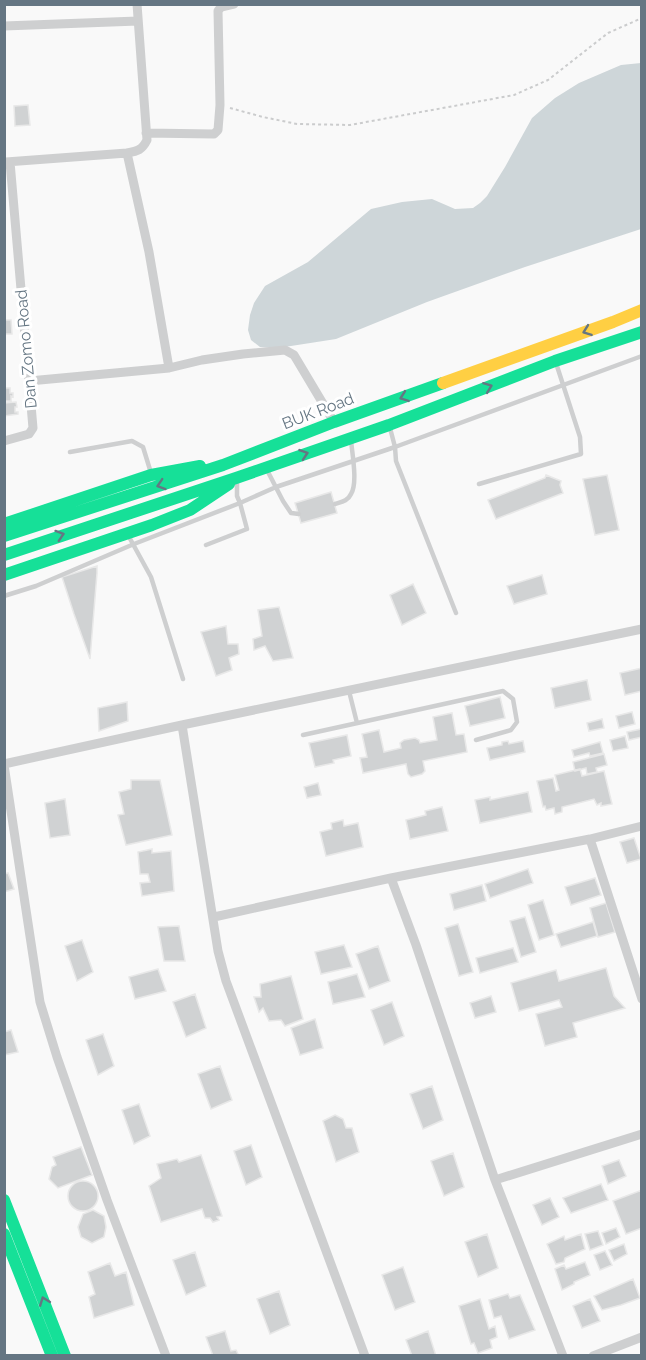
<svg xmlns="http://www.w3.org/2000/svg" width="646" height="1360" viewBox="0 0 646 1360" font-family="Raleway,sans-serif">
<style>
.water{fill:#ced6d9}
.building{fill:#d0d2d3;stroke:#e8e8e8;stroke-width:1.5}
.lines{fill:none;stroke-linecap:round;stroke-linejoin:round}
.path{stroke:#cbcccd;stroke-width:2;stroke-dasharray:3 3;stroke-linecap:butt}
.lane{stroke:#cecfd0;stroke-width:4.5}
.street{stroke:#cecfd0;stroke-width:9}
.fast{stroke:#16e098;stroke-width:12}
.slow{stroke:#ffcf43;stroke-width:12}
.oneway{stroke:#657683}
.labels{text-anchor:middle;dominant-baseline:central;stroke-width:6;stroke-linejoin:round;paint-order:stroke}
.street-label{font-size:16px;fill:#657683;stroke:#fff}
</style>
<rect width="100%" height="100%" fill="#f9f9f9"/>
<path class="water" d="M641,63V229L525,267L427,302L336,339L291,346L276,348L260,347L251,340L248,330L250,315L254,303L265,286L308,262L371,209L402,202L432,199L455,209L473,208L480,203L487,196L505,167L532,118L555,98L579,83L621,65Z"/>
<path class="building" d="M28,105L30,125L15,126L14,106Z
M4,320H11L12,334H4Z
M4,388H10V393H13V397L11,396V401H4Z
M16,402L17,407H15V412H18V414L4,416V403Z
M546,475L561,481L560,485L563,493L496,519L488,500L545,478Z
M607,475L619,530L595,535L583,479Z
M331,492L337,513L301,523L295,503Z
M97,566V573L90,659L74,614L62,577Z
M542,575L547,594L514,604L507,586Z
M413,584L426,613L402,625L390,595Z
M279,607L293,658L273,661L265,646L254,650L253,639L262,636L258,610Z
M226,626L228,644H238L239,654L229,658L232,670L216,676L201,632Z
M642,668V691L625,695L620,673Z
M587,680L591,700L555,708L551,688Z
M500,697L505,718L470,726L465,706Z
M127,702L128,721L99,731L98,708Z
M632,712L635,724L619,728L616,716Z
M452,713L456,735L464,734L467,752L423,761L425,771L422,774L411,777L408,774L406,764L363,773L360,758L367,757L362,734L379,730L384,752L401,748L400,743L404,740L415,738L419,740L420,743L437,740L433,717Z
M602,719L604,728L589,731L587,723Z
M641,729L642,737L629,740L627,732Z
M347,735L351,756L333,760L334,763L315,767L309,743Z
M625,736L628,748L613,751L610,740Z
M508,741L509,744L523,741L525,752L490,760L487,748L502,745V742Z
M600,742L603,753L590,756L589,753L574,757L572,750Z
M604,754L607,765L596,768L597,772L587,774L586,768L575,771L573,762Z
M580,769L582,776L604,771L612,804L601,806V803L597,805L594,799L562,807V812L555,814L554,808L546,810L545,806L543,807L537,781L553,778L556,791L559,790L555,775Z
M131,780H160L172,835L126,845L118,815L124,814L119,792L131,789Z
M318,783L321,795L307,798L304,787Z
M528,792L532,812L480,823L475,800L490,797V800Z
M65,799L70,835L50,838L45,803Z
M442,807L448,831L410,839L406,820L426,815L425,811Z
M343,820L344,826L358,823L363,847L326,856L320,832L332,829L331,823Z
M634,838L641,859L627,863L620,842Z
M152,849V853L171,851L174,891L142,896L140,883L150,882L148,874H140L138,852Z
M528,869L533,883L490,898L485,884Z
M8,873L14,889L4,892V874Z
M595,878L601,895L571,905L565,887Z
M482,885L486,901L454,910L450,894Z
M543,900L554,935L539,940L528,905Z
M606,903L615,932L598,937L590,908Z
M525,917L536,952L521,957L510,921Z
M593,922L597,936L561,947L556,934Z
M458,924L473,972L459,976L445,928Z
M179,926L185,961H164L158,927Z
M82,940L93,972L77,981L65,946Z
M344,945L352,967L321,974L315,952Z
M378,946L390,981L369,989L356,954Z
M513,948L518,962L480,973L476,958Z
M606,968L614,996L625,1008L573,1023L577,1037L545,1046L536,1014L562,1007L559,1000L519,1011L511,983L556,970L559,981Z
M158,969L166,991L135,999L129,977Z
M357,974L365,997L333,1004L328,982Z
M291,976L303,1019L285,1026L281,1020L269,1021L263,1008L259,1012L254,997H261L260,984Z
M195,994L206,1028L186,1037L173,1002Z
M491,996L496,1012L475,1018L470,1003Z
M392,1002L404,1036L384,1045L371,1010Z
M315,1019L323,1048L300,1055L291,1028Z
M11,1030L18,1052L4,1055V1032Z
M103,1034L114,1066L98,1075L86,1040Z
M220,1066L232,1100L211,1109L198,1074Z
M432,1086L443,1120L423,1129L410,1094Z
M139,1104L150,1136L134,1144L122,1110Z
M335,1115L343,1119L346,1128H352L359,1152L336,1162L323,1121Z
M251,1145L262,1177L246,1185L234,1151Z
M81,1147L92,1175L58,1188L49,1179L52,1167L56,1165L53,1157Z
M453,1153L464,1187L444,1196L431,1161Z
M201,1155L222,1216L217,1217L219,1220L213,1222L210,1218H205L202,1209L161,1222L149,1186L161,1178L157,1164L177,1159L179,1162Z
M619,1160L626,1176L608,1184L602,1166Z
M68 1196a15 15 0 1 1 30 0a15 15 0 1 1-30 0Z
M601,1184L608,1200L571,1213L563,1198Z
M642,1190V1228L626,1234L613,1201Z
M550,1198L559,1217L542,1225L533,1205Z
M93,1210L104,1216L106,1227L104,1237L92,1243L81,1237L78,1227L83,1214Z
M616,1228L620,1237L606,1244L602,1233Z
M598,1231L603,1245L590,1250L585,1234Z
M487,1234L498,1268L478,1277L465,1242Z
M581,1234L585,1249L565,1258L564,1262L556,1264L547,1244L564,1236L565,1240Z
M624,1244L627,1254L614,1261L609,1250Z
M605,1251L612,1265L600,1270L594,1255Z
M195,1252L206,1286L186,1295L173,1260Z
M585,1262L590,1275L574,1282V1284L562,1290L555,1269L564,1265L566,1269Z
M110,1263L115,1276L126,1272L134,1305L94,1318L89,1297L95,1294L88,1272Z
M403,1267L415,1302L395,1310L382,1275Z
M633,1279L640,1298L621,1305L602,1310L594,1296Z
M279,1291L290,1325L270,1334L257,1299Z
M508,1294L510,1298L520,1295L535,1330L509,1339L501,1316L494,1318L489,1300Z
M480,1299L489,1329L495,1326L497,1337L490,1340L492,1348L478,1353L474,1343L471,1344L459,1306Z
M590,1299L600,1321L582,1328L573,1306Z
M225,1331L231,1351L236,1350L239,1356H213L206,1337Z
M428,1331L436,1356H412L406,1340Z"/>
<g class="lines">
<path class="path" d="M230,108L263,117L297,124L350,125L514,95L548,80L608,33L642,18"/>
<path class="lane" d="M390,428L395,447L396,461L456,613
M70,452L132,441L143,447L151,473
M267,470L283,501L291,513L299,514
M479,484L581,454L580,437L556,363
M335,504C341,502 348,501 351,494C358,483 352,453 351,440
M128,535L151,577L183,679
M206,545L247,529L240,503L276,487L395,447L642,356
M4,596L36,586L134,544L240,503L237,496V480
M349,691L357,723
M303,735L503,691L513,699L517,722L511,730L476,740"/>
<path class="street" d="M4,26L138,21
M146,133L214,134L218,130L220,105L218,11L221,7L234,4
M127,153L149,252L169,368
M6,162L127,153C138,151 142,150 147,140L137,4
M29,381L169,368L202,360L243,354L285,350L294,355L334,422
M4,441L29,434L33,428L10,162
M182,725L218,951L226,981L365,1356
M4,764L182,725L642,629
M4,765L40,1002L57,1057L107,1200L166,1356
M590,839L642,999
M391,878L416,945L495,1180L563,1356
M214,917L391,878L590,839L642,826
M495,1180L642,1134
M593,1356L642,1337"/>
<path class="fast" d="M4,524L151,475L200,466
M4,536L223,465L334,422L443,383
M4,555L236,478L389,425L555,361L642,332
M4,575L152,525L190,510L229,484
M4,1200L65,1356
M4,1234L52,1356"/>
<path class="slow" d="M443,383L613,322L642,310"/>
</g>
<defs><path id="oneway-chevron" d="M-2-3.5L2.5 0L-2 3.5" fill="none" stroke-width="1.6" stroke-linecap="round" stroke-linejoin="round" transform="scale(1.5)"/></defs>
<g class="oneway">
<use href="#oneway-chevron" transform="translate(587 331) rotate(160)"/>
<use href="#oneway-chevron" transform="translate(488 387) rotate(-21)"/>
<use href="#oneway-chevron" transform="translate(404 397) rotate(160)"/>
<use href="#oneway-chevron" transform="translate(304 454) rotate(-19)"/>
<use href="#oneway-chevron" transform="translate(161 485) rotate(162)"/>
<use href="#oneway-chevron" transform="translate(60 535) rotate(-18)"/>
<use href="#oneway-chevron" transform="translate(44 1301) rotate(-111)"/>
</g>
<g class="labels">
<g class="street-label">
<text transform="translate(26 349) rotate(-95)">Dan Zomo Road</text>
<text transform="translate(318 411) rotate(-21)">BUK Road</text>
</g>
</g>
<rect width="646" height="1360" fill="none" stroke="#657683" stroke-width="12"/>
</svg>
